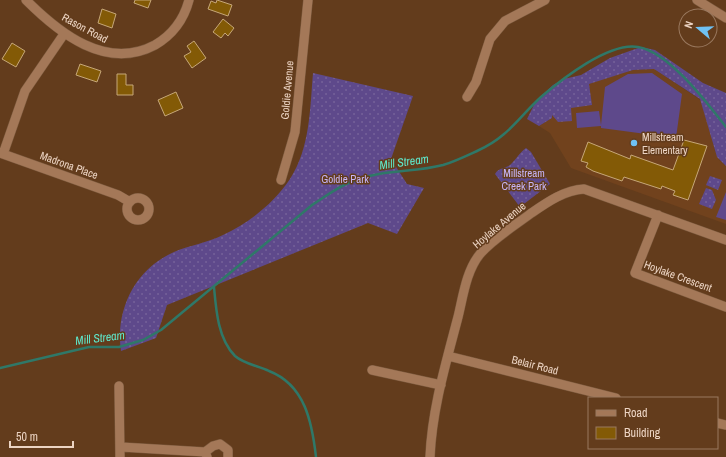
<svg xmlns="http://www.w3.org/2000/svg" width="726" height="457" viewBox="0 0 726 457" font-family="'Archivo Narrow',sans-serif">
<style>
.built{fill:#71421d}
.grass{fill:url(#grass-dots)}
.pitch{fill:#5e498b}
.lines{fill:none;stroke-linecap:round;stroke-linejoin:round}
.stream{stroke:#2f7868;stroke-width:2.5}
.building{fill:#835a06;stroke:#c6a778}
.minor-casing{stroke:#7c5a3e;stroke-width:10}
.minor{stroke:#a47858;stroke-width:9}
.poi-dot{fill:#6fc2f4;stroke:#633c1c;stroke-width:1.5}
.labels{text-anchor:middle;dominant-baseline:central;stroke-width:3;stroke-linejoin:round;paint-order:stroke}
.street-label{font-size:11px;fill:#ecd4c3;stroke:#633c1c}
.poi-label{font-size:11px;fill:#ecd4c3;stroke:#633c1c;text-anchor:start}
.park-label{font-size:11px;fill:#c6b4f6;stroke:#633c1c}
.water-label{font-size:12px;font-style:italic;fill:#5fe8cb;stroke:#633c1c}
</style>
<defs>
<pattern id="grass-dots" width="8" height="8" patternUnits="userSpaceOnUse"><rect width="8" height="8" fill="#5e498b"/><path d="M2 2h.1M6 6h.1" fill="none" stroke="#75629a" stroke-width="1.8" stroke-linecap="round"/></pattern>
</defs>
<rect width="100%" height="100%" fill="#633c1c"/>
<path class="built" d="M654,69L702,101L715,151L719,160L726,166V224L571,168L550,133L539,126L552,118L551,107L593,82L633,70Z"/>
<path class="grass" d="M641,47L655,50L703,83L726,93V166L717,157L700,99L654,69L633,70L589,84L592,105L571,108L572,121L558,122L552,115V118L539,126L527,119L536,101L553,85L564,79L581,75L610,58Z
M313,73L413,96L391,159L407,184L424,188L397,234L368,223L167,305L156,338L121,351C115,310 135,269 174,252C190,245 207,243 223,235C249,223 274,203 290,179C310,148 310,109 313,73Z
M526,148L531,152L550,184L520,207L495,174C499,167 505,169 510,165C515,161 519,153 526,148Z
M710,176L722,180L718,190L706,185Z
M706,188L712,190L716,200L712,209L699,204Z"/>
<path class="pitch" d="M652,73L682,94L676,138L601,128V126L577,128L576,113L599,111L601,125L605,87L628,74Z
M726,192V220L716,217Z"/>
<g class="lines">
<path class="stream" d="M214,287C216,310 218,339 235,356C244,364 259,366 269,371C305,385 312,422 316,457
M0,368L89,347H119L143,340L161,330L312,205C325,197 337,187 351,182C381,169 413,173 443,165C456,161 468,155 479,150C508,137 519,117 541,97C562,79 609,42 638,47C669,52 707,103 726,127"/>
</g>
<path class="building" d="M135,0H151L148,8L134,3Z
M217,0L232,5L228,16L208,9L211,1L216,3Z
M102,9L116,14L112,28L98,23Z
M223,19L234,28L228,36L225,33L221,38L213,32Z
M194,41L206,58L192,68L184,56L191,52L187,46Z
M12,43L25,51L16,67L2,59Z
M80,64L101,71L97,82L76,75Z
M117,74H126V85H133V95H117Z
M176,92L183,108L165,116L158,100Z
M684,140L707,146L688,200L673,195L675,191L662,186L661,189L624,177L622,181L593,171L586,167L588,163L581,161L588,142L630,159L631,155L673,170Z"/>
<g class="lines">
<defs>
<path id="minor" d="M26,0C59,33 106,71 155,45C172,35 184,19 189,0
M697,0L726,18
M467,97L476,82L490,39L505,21L545,0
M0,153L118,195L130,202
M3,154L25,91L64,34
M281,180L295,132L308,0
M127 209a11 11 0 1 1 22 0a11 11 0 1 1-22 0Z
M658,215L635,273L726,307
M448,356L616,398
M372,370L441,385
M119,386L120,457
M717,423L726,425
M121,447L205,452
M207,457L205,452L213,446L220,444L228,450V457
M430,457C432,409 446,363 458,317C463,297 466,271 480,254C493,239 514,226 530,214C546,203 564,190 584,189L726,240"/>
</defs>
<use href="#minor" class="minor-casing"/>
<use href="#minor" class="minor"/>
</g>
<circle class="poi-dot" cx="634" cy="143" r="4"/>
<g class="labels">
<g class="street-label">
<text transform="translate(85 28) rotate(28)">Rason Road</text>
<text transform="translate(287 90) rotate(-85)">Goldie Avenue</text>
<text transform="translate(69 165) rotate(20)">Madrona Place</text>
<text transform="translate(499 225) rotate(-40)">Hoylake Avenue</text>
<text transform="translate(678 276) rotate(20)">Hoylake Crescent</text>
<text transform="translate(535 365) rotate(14)">Belair Road</text>
</g>
<g class="poi-label">
<text x="642" y="137">Millstream<tspan x="642" dy="13">Elementary</tspan></text>
</g>
<g class="park-label">
<text x="524" y="173">Millstream<tspan x="524" dy="13">Creek Park</tspan></text>
<text x="345" y="179">Goldie Park</text>
</g>
<g class="water-label">
<text transform="translate(404 162) rotate(-8)">Mill Stream</text>
<text transform="translate(100 338) rotate(-7)">Mill Stream</text>
</g>
</g>
<rect x="588" y="397" width="130" height="52" fill="#633c1c" stroke="#9a795f"/>
<rect x="596" y="410" width="20" height="6" fill="#a47858" stroke="#9a795f"/>
<text x="624" y="417" font-size="12" fill="#ecd4c3">Road</text>
<rect x="596" y="427" width="20" height="12" fill="#835a06" stroke="#9a795f"/>
<text x="624" y="437" font-size="12" fill="#ecd4c3">Building</text>
<g transform="translate(698 28) rotate(289)"><circle r="19" fill="#633c1c" stroke="#9a795f"/>
<path d="M0-3L7 15L0 10L-7 15Z" fill="#6fc2f4"/>
<text y="-6" font-size="11" font-weight="bold" text-anchor="middle" fill="#ecd4c3">N</text>
</g>
<path d="M10 441v6h63v-6" fill="none" stroke="#ecd4c3" stroke-width="2"/>
<text x="16" y="441" font-size="12" fill="#ecd4c3" stroke="#633c1c" stroke-width="3" paint-order="stroke">50 m</text>
</svg>
